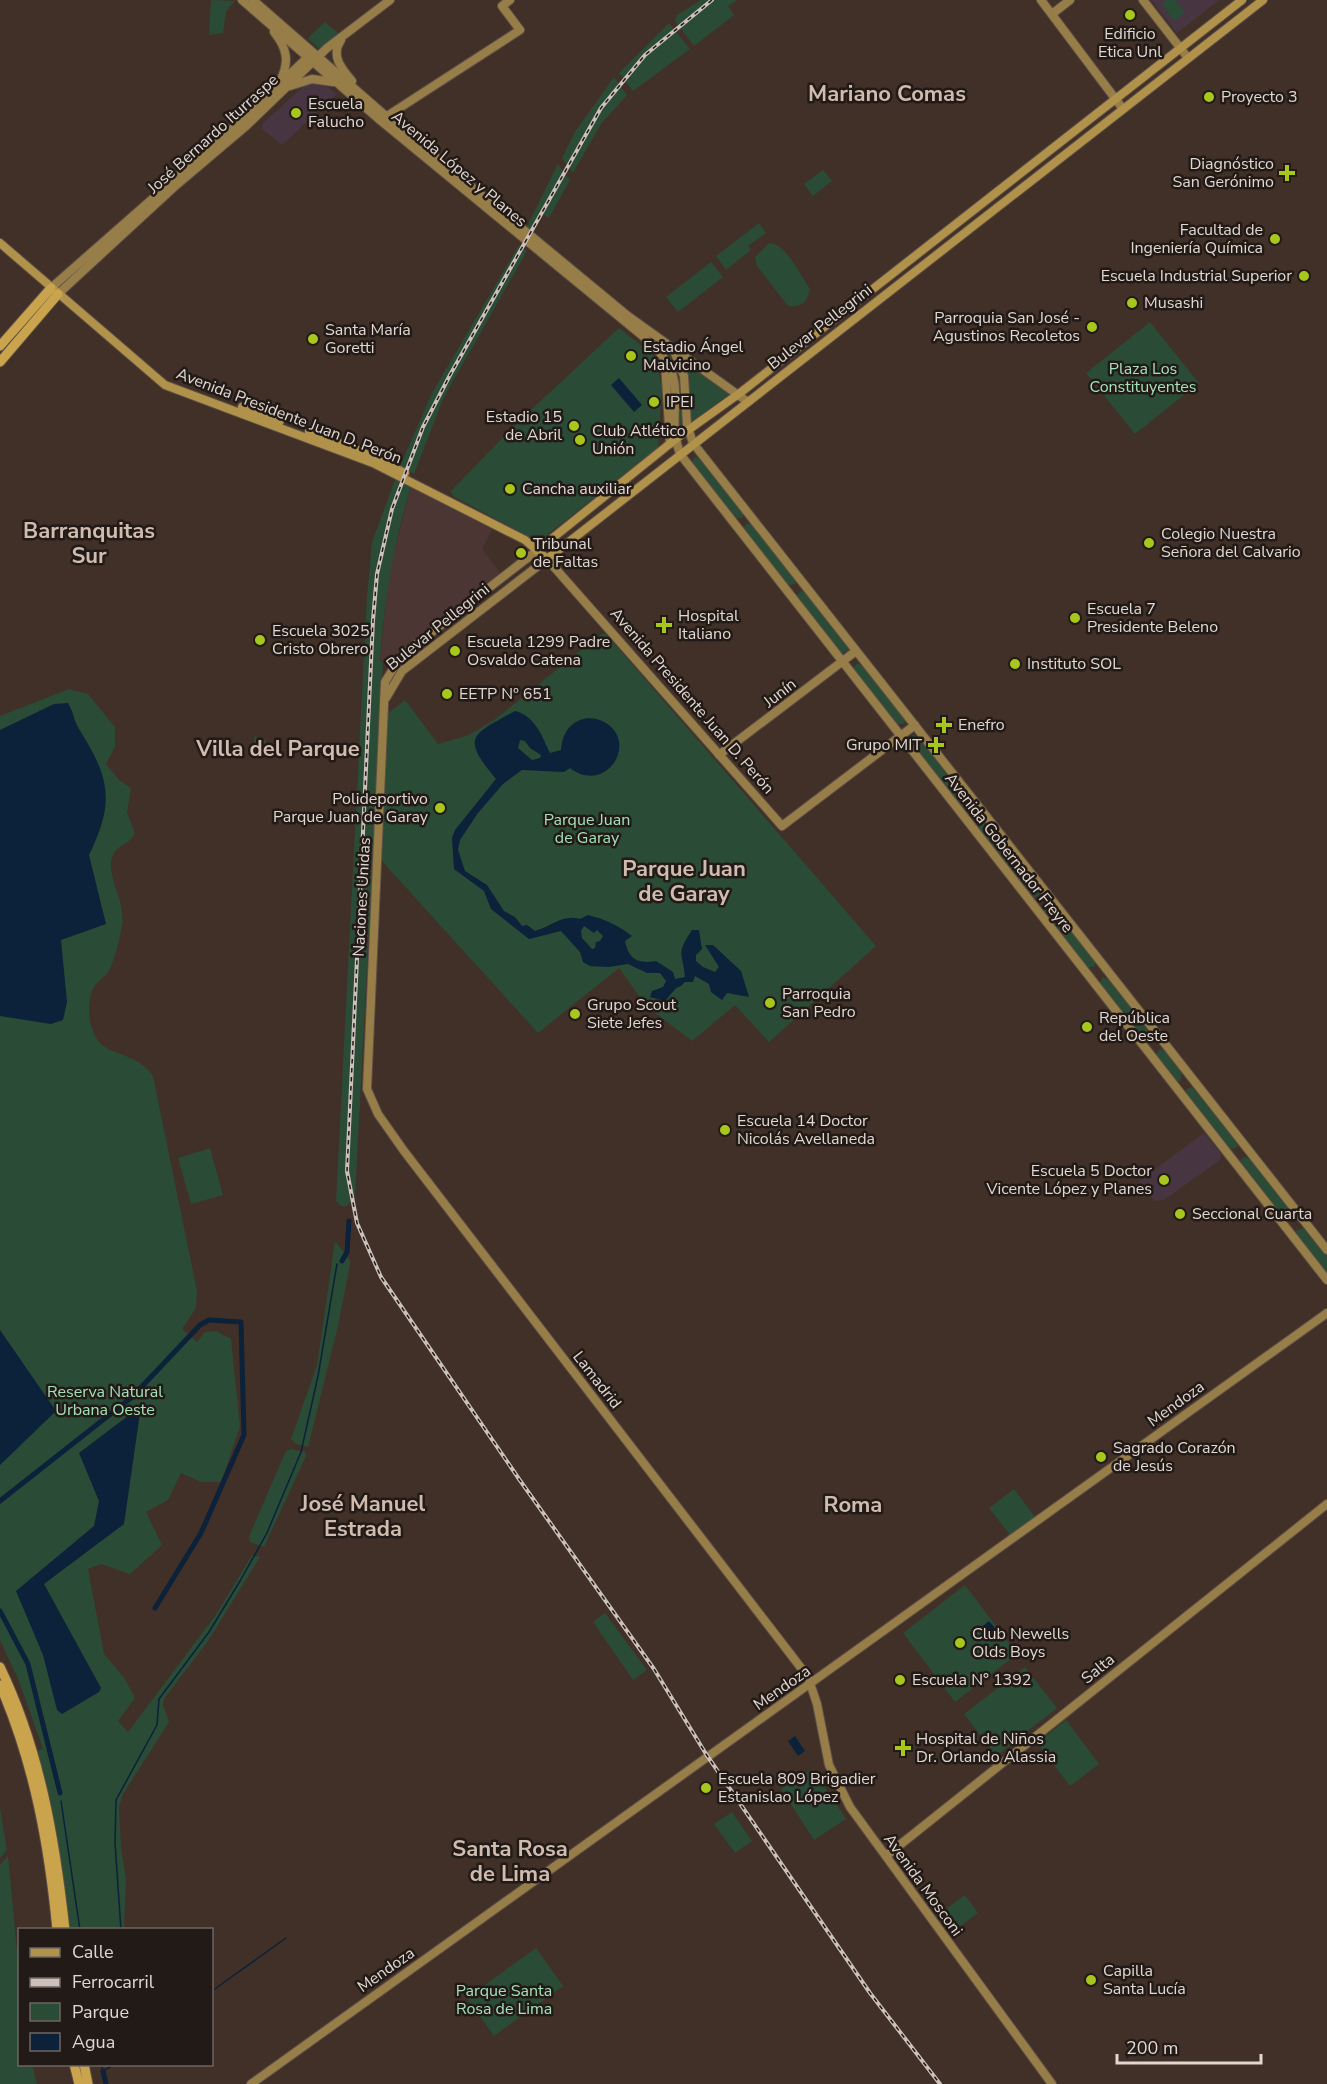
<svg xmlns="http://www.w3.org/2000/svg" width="1327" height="2084" viewBox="0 0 1327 2084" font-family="'Nunito Sans',sans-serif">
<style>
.industrial{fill:#4b3634}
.education{fill:#473641}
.green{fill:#2a4b36}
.water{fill:#0c213a;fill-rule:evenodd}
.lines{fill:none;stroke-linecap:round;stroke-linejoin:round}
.stream{stroke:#0c213a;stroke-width:1.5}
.canal{stroke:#0c213a;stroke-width:5}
.secondary-casing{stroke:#5e4e45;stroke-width:10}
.primary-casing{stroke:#5e4e45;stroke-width:10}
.highway-casing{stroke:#5e4e45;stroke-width:11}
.secondary{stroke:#977e49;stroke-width:8}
.primary{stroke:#b1924b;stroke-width:8}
.highway{stroke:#caa44c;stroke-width:9}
.rail-casing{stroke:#ccc0ba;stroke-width:4}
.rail{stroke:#221a16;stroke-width:1.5;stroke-dasharray:4.5;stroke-linecap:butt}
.poi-dot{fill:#a8c71d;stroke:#221a16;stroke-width:2}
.labels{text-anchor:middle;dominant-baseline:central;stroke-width:5;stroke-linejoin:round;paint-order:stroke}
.poi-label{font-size:16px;fill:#e1d6d0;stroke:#221a16;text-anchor:start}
.street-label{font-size:16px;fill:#e1d6d0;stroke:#221a16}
.park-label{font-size:16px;fill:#a3e2b9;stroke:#221a16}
.district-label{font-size:22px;font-weight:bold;fill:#d0bbaf;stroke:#221a16}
</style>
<rect width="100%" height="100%" fill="#413027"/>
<path class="industrial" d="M411,487L492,529L482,549L500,573L383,663L380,661L389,570Z"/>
<path class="education" d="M1151,0H1219L1177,33Z
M315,82H321L337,94L282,145L262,129V124L306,84Z
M1204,1133L1221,1154L1220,1160L1164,1200L1154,1201L1139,1181Z"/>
<path class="green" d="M211,0L235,1L226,11L223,33L209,35Z
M701,0H737L728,6L734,15L694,46L675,21L677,15Z
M1167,0H1175L1185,12L1174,21L1162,4Z
M325,22L339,34L321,51L308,38Z
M669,23L690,49L633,91L619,73Z
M614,77L627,95L601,124L573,173L562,158L575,132Z
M558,164L570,180L549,218L543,214L533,233L526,228Z
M823,170L832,181L813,196L804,184Z
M759,223L766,233L748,246L751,250L726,270L716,256Z
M769,243C786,243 801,276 810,289C807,302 802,308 788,306L757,266L755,257Z
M519,245L527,251L443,399L414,474L400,466L432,393Z
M711,262L723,277L678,312L666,297Z
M628,320C684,363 682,361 683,431L679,433C679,364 682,365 628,320Z
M1150,322L1199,383L1135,434L1086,373Z
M619,328L656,357L662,388L658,448L543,538L535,540L453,496L451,491L517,423Z
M686,361L696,367L694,369L731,393L690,423Z
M695,457L702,459L745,513L742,518H735L691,463Z
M395,480L411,487C392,549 385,597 380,661L383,663L355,1196L347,1206H341L336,1201L367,596L372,542Z
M748,523L754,526L797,579L795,584L788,585L745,533L744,527Z
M801,591L808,594L851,648L848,652L841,653L798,601L797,595Z
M601,634H606L876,946L769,1042L735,1005L692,1041L646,1006L619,968L538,1033L381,860L387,714L405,700L438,744L469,735L494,720Z
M857,663L863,666L906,719L904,724H896L852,670Z
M69,689L88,694L115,727V747L106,764L119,780L131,788L127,813L135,833C131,844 118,844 113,855C104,874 127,903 122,926C119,940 116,957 109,970C106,977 98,980 94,987C86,1001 88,1025 97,1039C110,1058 136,1051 153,1076L197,1291L196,1308L182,1329L197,1342L205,1332L216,1331L231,1339L240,1427L221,1482H201L181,1473L168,1500L146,1512L162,1545L130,1574L101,1564L88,1569L104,1654L125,1679L135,1698L118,1721L128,1732L217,1613L252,1555L260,1557L208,1641L164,1699L163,1705L169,1722L123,1794L119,1807L121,1848L126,1879L124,1929H68L52,1813L36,1751L43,1749L19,1681L0,1640V716Z
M913,735L920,737L971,809L966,811L961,809L909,741Z
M255,736L266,740L262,757L251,755Z
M981,821L988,823L1039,889V895L1034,898L1029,895L977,828Z
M1046,906L1053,908L1096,962L1094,967H1086L1042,912Z
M1103,977L1109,980L1152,1033L1150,1038H1143L1099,984Z
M1160,1049L1166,1051L1182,1073L1180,1081H1175L1157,1059L1155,1055Z
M1192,1087L1239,1144L1236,1148L1229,1149L1185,1094L1187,1089Z
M210,1148L223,1195L191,1204L178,1158Z
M1244,1157L1251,1159L1294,1213L1292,1218H1284L1242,1166L1240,1160Z
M1303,1228L1327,1256V1274L1297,1238L1296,1231Z
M335,1241L350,1260V1264L338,1326L308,1447L296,1444L291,1439L317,1365Z
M291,1449L305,1452L306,1456L264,1547L250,1542L249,1536L286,1451Z
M1014,1489L1036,1518L1011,1536L989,1508Z
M965,1585L1017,1654L955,1702L903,1633Z
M605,1613L647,1670L633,1680L593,1622Z
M1025,1667L1057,1708L996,1756L964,1714Z
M1066,1720L1099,1764L1070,1786L1037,1743Z
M813,1769L846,1819L814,1840L781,1789Z
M0,1808L7,1850L0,1858Z
M732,1812L752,1841L735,1853L714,1824Z
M8,1856L19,1972L20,2064L32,2065L37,2084H0V1865Z
M965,1895L978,1913L952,1932L939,1914Z
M536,1948L563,1986L494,2036L467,1998Z"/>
<path class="water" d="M619,378L642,405L634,412L611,385Z
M68,703C74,713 74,721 79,729C110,778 115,802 89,855L106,924L61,940L67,1002L63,1020L51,1024L0,1016V730L54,704Z
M515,711C535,716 542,736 550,753L561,750C562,737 567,725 580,720C588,717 598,718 606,723C639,744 605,795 570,768L564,772L522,770L503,784L478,813L460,840L458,850L465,871L487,885L504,911L515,917L522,926L527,925L535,931C551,927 562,914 580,919L588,915C605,919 619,926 632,936L625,941C629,960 638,964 656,961L673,972L675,979L685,977C683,953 675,955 692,930H699L702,949L696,955V961L703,967L715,972L719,967L705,945H713L741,971L749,997L727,993L722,1000L711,992L709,984L695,976L693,982H685L681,986L676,988L665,1001L650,997L652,991L663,987L666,981L660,973H647L628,964L608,967L590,966L583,962L580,952L561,931L529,939L491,909L484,891L454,869L452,838L455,830L496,779C460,736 472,735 515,711ZM520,740L525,741L530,748L541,755L540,758L532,760L518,748ZM584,926L594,933L597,930L603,936L600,941L596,942L595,948L592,949L582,938L581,931Z
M0,1330L56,1411L0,1465Z
M141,1406L124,1524L44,1584L101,1688L99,1692L62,1714L57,1710L43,1655L16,1591L94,1526L99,1501L79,1453Z
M989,1621L1000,1634L994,1640L983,1626Z
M795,1736L805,1751L798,1756L788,1741Z"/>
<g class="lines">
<path class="stream" d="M61,1801L80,1930
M121,1930L115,1843L116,1800L157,1725L159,1699L209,1632L240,1581L267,1533L301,1452L318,1376L337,1264
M212,1991L286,1938
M101,2064L103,2071L115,2064"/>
<path class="canal" d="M342,1261L347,1252L349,1221
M0,1501L132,1397L200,1325L209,1320L241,1322L244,1435L201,1533L155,1608
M0,1611L28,1664L60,1793
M103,2071L106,2084"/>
<defs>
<path id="secondary" d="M242,0L381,121L645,338C696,381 663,405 680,454L1327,1280
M253,0L387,117L628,316L748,402
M1041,0L1123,109
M1143,0L1188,58
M1052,14L1070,0
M274,32C287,48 290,62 280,81
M341,40C330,56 342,69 352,81
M290,86L312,79L333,82
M384,118L520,30L502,6L510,0
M51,288L241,121L310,55
M58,294L173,188L245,127L327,48L390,0
M673,348L684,376L687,425L693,443L1327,1250
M665,362L670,444
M539,549L401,656L385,682L367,1089L378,1114L404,1151L808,1677L817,1704L829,1765L850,1807L1052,2084
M386,698L402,671L547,559L782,826L915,725
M719,755L856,651
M886,1856L1327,1504
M251,2084L1327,1313"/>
<path id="primary" d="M0,243L165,385L373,463L525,540L547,559L1263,0
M242,407L280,421
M309,432L360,451L405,473
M539,549L677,438L740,393L1242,0"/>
<path id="highway" d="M0,346L51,288
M0,362L58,294
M0,1667C40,1750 55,1839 65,1930
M0,1685C34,1763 49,1845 57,1930
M74,2064L79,2084
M84,2064L88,2084"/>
</defs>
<use href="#secondary" class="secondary-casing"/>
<use href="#primary" class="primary-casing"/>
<use href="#highway" class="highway-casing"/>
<use href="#secondary" class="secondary"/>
<use href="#primary" class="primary"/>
<use href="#highway" class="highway"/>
<defs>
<path id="rail" d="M712,0L645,55L601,108L450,375L423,427L392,509L377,574L373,620L347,1171L357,1223L381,1277L519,1479L654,1669L706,1754L870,1993L940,2084"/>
</defs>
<use href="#rail" class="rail-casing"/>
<use href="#rail" class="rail"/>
</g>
<g class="poi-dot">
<circle cx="1130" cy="15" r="6"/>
<circle cx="1209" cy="97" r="6"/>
<circle cx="296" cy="113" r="6"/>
<path d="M1284 164h6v6h6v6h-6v6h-6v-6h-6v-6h6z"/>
<circle cx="1275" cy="239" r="6"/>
<circle cx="1304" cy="276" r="6"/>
<circle cx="1132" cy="303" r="6"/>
<circle cx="1092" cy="327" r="6"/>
<circle cx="313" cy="339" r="6"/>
<circle cx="631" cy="356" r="6"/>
<circle cx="654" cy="402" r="6"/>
<circle cx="574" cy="426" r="6"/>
<circle cx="580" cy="440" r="6"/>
<circle cx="510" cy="489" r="6"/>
<circle cx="1149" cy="543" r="6"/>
<circle cx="521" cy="553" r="6"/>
<circle cx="1075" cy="618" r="6"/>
<path d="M661 616h6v6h6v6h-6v6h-6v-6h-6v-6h6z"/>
<circle cx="260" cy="640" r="6"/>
<circle cx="455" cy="651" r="6"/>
<circle cx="1015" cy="664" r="6"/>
<circle cx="447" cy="694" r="6"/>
<path d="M941 716h6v6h6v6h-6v6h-6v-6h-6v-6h6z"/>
<path d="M933 736h6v6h6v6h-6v6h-6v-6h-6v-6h6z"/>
<circle cx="440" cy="808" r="6"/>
<circle cx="770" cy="1003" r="6"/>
<circle cx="575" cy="1014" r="6"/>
<circle cx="1087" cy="1027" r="6"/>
<circle cx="725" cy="1130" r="6"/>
<circle cx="1164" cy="1180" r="6"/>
<circle cx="1180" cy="1214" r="6"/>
<circle cx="1101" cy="1457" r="6"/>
<circle cx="960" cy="1643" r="6"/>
<circle cx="900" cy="1680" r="6"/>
<path d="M900 1739h6v6h6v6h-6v6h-6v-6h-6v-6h6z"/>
<circle cx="706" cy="1788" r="6"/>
<circle cx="1091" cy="1980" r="6"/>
</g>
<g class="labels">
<g class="poi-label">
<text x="1130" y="34" text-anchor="middle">Edificio<tspan x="1130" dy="18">Etica Unl</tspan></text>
<text x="1221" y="97">Proyecto 3</text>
<text x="308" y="104">Escuela<tspan x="308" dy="18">Falucho</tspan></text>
<text x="1274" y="164" text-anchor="end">Diagnóstico<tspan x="1274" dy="18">San Gerónimo</tspan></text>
<text x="1263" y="230" text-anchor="end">Facultad de<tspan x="1263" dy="18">Ingeniería Química</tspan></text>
<text x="1292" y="276" text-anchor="end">Escuela Industrial Superior</text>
<text x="1144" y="303">Musashi</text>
<text x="1080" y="318" text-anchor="end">Parroquia San José -<tspan x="1080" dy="18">Agustinos Recoletos</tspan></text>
<text x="325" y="330">Santa María<tspan x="325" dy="18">Goretti</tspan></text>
<text x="643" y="347">Estadio Ángel<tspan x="643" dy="18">Malvicino</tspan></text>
<text x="666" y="402">IPEI</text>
<text x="562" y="417" text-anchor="end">Estadio 15<tspan x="562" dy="18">de Abril</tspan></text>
<text x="592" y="431">Club Atlético<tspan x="592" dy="18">Unión</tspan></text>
<text x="522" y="489">Cancha auxiliar</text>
<text x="1161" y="534">Colegio Nuestra<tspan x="1161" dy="18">Señora del Calvario</tspan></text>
<text x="533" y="544">Tribunal<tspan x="533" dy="18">de Faltas</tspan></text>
<text x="1087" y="609">Escuela 7<tspan x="1087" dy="18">Presidente Beleno</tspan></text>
<text x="678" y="616">Hospital<tspan x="678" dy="18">Italiano</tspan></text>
<text x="272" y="631">Escuela 3025<tspan x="272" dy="18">Cristo Obrero</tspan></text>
<text x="467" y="642">Escuela 1299 Padre<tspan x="467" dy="18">Osvaldo Catena</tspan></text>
<text x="1027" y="664">Instituto SOL</text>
<text x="459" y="694">EETP Nº 651</text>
<text x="958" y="725">Enefro</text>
<text x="922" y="745" text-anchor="end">Grupo MIT</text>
<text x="428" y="799" text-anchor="end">Polideportivo<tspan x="428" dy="18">Parque Juan de Garay</tspan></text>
<text x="782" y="994">Parroquia<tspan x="782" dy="18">San Pedro</tspan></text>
<text x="587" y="1005">Grupo Scout<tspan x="587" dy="18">Siete Jefes</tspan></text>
<text x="1099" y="1018">República<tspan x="1099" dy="18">del Oeste</tspan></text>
<text x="737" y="1121">Escuela 14 Doctor<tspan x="737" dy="18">Nicolás Avellaneda</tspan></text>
<text x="1152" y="1171" text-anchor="end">Escuela 5 Doctor<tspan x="1152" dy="18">Vicente López y Planes</tspan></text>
<text x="1192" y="1214">Seccional Cuarta</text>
<text x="1113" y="1448">Sagrado Corazón<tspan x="1113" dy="18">de Jesús</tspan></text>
<text x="972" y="1634">Club Newells<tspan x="972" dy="18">Olds Boys</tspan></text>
<text x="912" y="1680">Escuela N° 1392</text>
<text x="916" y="1739">Hospital de Niños<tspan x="916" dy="18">Dr. Orlando Alassia</tspan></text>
<text x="718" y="1779">Escuela 809 Brigadier<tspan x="718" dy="18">Estanislao López</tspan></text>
<text x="1103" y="1971">Capilla<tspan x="1103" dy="18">Santa Lucía</tspan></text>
</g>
<g class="street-label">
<text transform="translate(213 134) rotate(-42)">José Bernardo Iturraspe</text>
<text transform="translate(459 169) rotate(40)">Avenida López y Planes</text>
<text transform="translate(820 327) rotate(-38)">Bulevar Pellegrini</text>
<text transform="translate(289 416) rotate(21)">Avenida Presidente Juan D. Perón</text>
<text transform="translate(438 627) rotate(-39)">Bulevar Pellegrini</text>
<text transform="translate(780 693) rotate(-38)">Junín</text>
<text transform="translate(692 701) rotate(49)">Avenida Presidente Juan D. Perón</text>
<text transform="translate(1009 853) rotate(52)">Avenida Gobernador Freyre</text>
<text transform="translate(362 897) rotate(-87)">Naciones Unidas</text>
<text transform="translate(597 1380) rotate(52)">Lamadrid</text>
<text transform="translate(1176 1404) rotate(-36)">Mendoza</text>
<text transform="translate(1098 1669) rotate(-39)">Salta</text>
<text transform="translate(782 1688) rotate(-35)">Mendoza</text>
<text transform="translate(923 1885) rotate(54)">Avenida Mosconi</text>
<text transform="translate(386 1970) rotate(-35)">Mendoza</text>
</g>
<g class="park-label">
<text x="1143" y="369">Plaza Los<tspan x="1143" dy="18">Constituyentes</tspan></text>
<text x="587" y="820">Parque Juan<tspan x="587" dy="18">de Garay</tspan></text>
<text x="105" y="1392">Reserva Natural<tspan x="105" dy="18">Urbana Oeste</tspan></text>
<text x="504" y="1991">Parque Santa<tspan x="504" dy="18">Rosa de Lima</tspan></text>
</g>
<g class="district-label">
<text x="887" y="94">Mariano Comas</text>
<text x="89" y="531">Barranquitas<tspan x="89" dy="25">Sur</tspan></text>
<text x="278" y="749">Villa del Parque</text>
<text x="684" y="869">Parque Juan<tspan x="684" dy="25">de Garay</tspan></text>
<text x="363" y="1504">José Manuel<tspan x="363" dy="25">Estrada</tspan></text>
<text x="853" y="1505">Roma</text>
<text x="510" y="1849">Santa Rosa<tspan x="510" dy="25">de Lima</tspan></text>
</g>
</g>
<rect x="18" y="1928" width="195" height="138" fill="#221a16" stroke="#6e6560" stroke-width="1.5"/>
<rect x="30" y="1948" width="30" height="9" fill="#b1924b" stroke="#6e6560" stroke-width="1.5"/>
<text x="72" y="1958" font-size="18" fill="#e1d6d0">Calle</text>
<rect x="30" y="1978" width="30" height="9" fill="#ccc0ba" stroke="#6e6560" stroke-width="1.5"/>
<text x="72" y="1988" font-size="18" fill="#e1d6d0">Ferrocarril</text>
<rect x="30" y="2003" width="30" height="18" fill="#2a4b36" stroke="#6e6560" stroke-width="1.5"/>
<text x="72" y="2018" font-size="18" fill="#e1d6d0">Parque</text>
<rect x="30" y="2033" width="30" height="18" fill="#0c213a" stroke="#6e6560" stroke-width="1.5"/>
<text x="72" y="2048" font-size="18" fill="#e1d6d0">Agua</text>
<path d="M1117 2054v9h144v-9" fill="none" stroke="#e1d6d0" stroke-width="3"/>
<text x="1126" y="2054" font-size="18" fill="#e1d6d0" stroke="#221a16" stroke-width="4.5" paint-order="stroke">200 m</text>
</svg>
